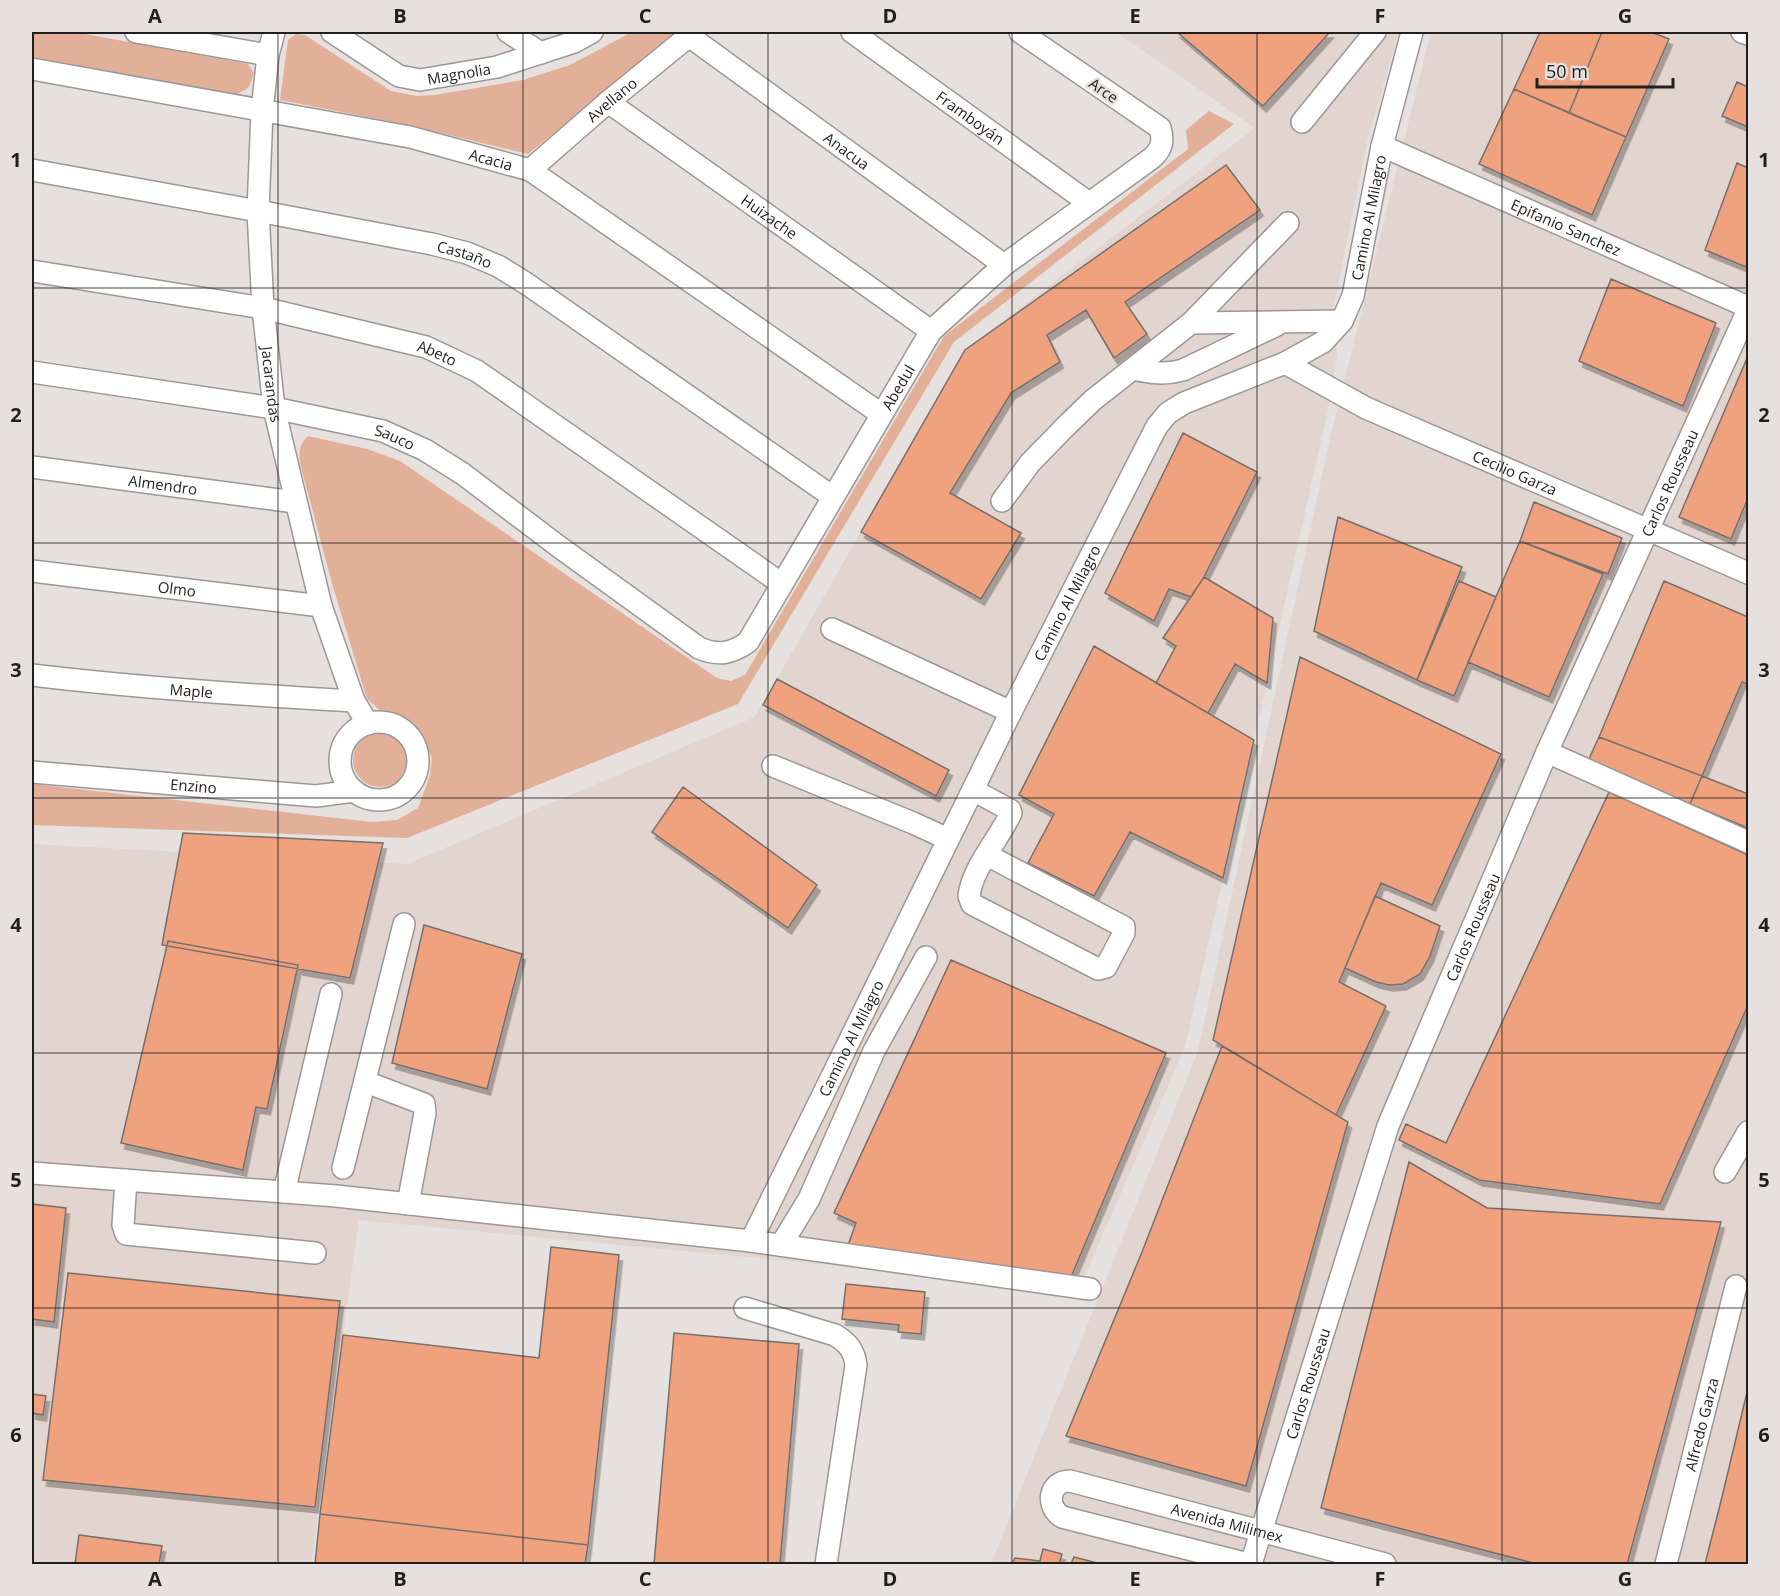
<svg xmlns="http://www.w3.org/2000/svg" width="1780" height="1596" viewBox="0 0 1780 1596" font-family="'Open Sans',sans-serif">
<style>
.built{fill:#e2d4ce}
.green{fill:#e2af98}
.building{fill:#f0a27e;stroke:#756f6d;stroke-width:1.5;filter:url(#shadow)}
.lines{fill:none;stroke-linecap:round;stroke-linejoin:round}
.minor-casing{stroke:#9c9795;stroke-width:24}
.minor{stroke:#fff;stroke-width:21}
.grid{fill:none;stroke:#211f1e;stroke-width:1.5;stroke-opacity:0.55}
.labels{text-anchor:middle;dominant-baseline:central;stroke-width:5;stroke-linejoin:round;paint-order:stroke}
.street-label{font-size:15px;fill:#211f1e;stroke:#e6e1de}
.neatline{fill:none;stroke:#211f1e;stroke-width:2}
.grid-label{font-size:20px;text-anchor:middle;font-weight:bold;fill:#211f1e}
</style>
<defs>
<filter id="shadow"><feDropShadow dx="3.5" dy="6" stdDeviation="0" flood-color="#0004"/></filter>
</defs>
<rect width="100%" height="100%" fill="#e6e1de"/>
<path class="built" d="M1116,32H1399L1368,138L1333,310L1337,356L1328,410L1185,1047L1079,1289L359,1220L311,1564H32V844L407,864L755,717L965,350L1255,128Z
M1431,32H1748V1564H991L1198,1051L1329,443Z"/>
<path class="green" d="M32,32H74L248,64L254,73L249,87L238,94L32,57Z
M632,32H682L528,154L404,124L280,100L288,40L296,34L305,35L391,91L417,96L435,95L523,80L570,65Z
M1209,111L1234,124L954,342L738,704L407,838L32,825V784L372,822L397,820L418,808L430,776L432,758L419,731L396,716L382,712L367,699L333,587L300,463C299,451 299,444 308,436L367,449L400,461L717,678L731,681L745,675L944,336L1188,149L1186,130Z
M353 760a27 27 0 1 1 54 0a27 27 0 1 1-54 0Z"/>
<path class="building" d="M1177,32H1330L1263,106Z
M1540,32H1602L1569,113L1514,89Z
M1602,32H1651L1669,39L1626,137L1569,113Z
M1737,82L1748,87V127L1722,116Z
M1514,89L1626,137L1592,215L1479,164Z
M1737,163L1748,168V260L1746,267L1705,250Z
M1226,165L1260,210L1125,302L1147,334L1114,358L1086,310L1047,335L1060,362L1011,393L950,493L1021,533L981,599L861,532L965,350Z
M1611,279L1716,323L1683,406L1579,361Z
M1748,356V498L1731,539L1679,517Z
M1183,433L1257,472L1204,577L1191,597L1169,589L1154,621L1105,593Z
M1534,502L1622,538L1608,574L1520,541Z
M1338,517L1462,567L1417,680L1314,631Z
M1520,541L1603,574L1549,697L1468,662Z
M1204,577L1273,618L1267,683L1235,664L1208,713L1156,683L1176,646L1163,638Z
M1459,581L1496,597L1454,696L1417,680Z
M1664,581L1748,617V684L1742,682L1702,776L1599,737Z
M1094,646L1254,740L1223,878L1130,832L1094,896L1028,863L1054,814L1019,795Z
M1300,657L1501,754L1432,905L1381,883L1339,982L1386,1006L1336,1115L1213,1040Z
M777,679L949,770L936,796L763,705Z
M1599,737L1702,776L1690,804L1588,761Z
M1702,776L1748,794V828L1690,804Z
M683,787L817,885L788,928L652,832Z
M1609,792L1748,855V1005L1660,1204L1479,1180L1399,1140L1406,1124L1446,1143Z
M183,833L383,843L350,978L162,945Z
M1375,896L1440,926L1430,956L1420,974L1403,984L1389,985L1376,982L1345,968Z
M424,925L522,954L487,1089L392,1063Z
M168,941L298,965L267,1109L256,1107L243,1170L121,1143Z
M951,960L1166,1053L1071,1277L847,1248L856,1223L834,1213Z
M1222,1046L1348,1122L1246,1486L1066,1436L1142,1252Z
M1409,1162L1487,1208L1721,1222L1627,1564H1537L1321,1508Z
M32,1204L66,1208L54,1322L32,1319Z
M551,1247L619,1255L588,1545L320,1514L343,1335L539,1358Z
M68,1273L340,1301L315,1507L43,1480Z
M846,1284L925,1292L921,1334L898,1332L899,1325L842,1319Z
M674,1333L799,1344L780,1564H654Z
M1748,1388V1564H1705L1722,1497Z
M32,1394L46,1396L43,1415L32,1413Z
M320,1514L588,1545L585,1564H315Z
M79,1535L162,1546L159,1564H75Z
M1043,1549L1062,1554L1059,1564H1012L1015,1558L1040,1561Z
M1074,1557L1101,1564H1071Z"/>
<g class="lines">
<defs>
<g id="minor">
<path d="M136,32L268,55"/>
<path id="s1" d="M274,32L268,55L262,111L258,211L263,308L274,408L321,606L354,701L368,724"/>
<path id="s2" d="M332,32L399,76L420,80L497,67L574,42L592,32"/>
<path d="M508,32L541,53"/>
<path id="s3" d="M852,32L1089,203"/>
<path d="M1742,32L1748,34"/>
<path id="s4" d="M689,36L1004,265"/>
<path id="s5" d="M32,69L410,137L530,170L881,414"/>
<path id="s6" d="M608,102L931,331"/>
<path d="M1302,122L1375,32"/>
<path id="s7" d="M1382,146L1748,307"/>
<path id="s8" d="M32,170L258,211L432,244L467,253L498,266L527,284L833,497"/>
<path id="s9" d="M530,170L608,102L694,32"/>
<path id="s10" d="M32,271L263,308L426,347L477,371L782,584"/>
<path d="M1191,323L1288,223"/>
<path id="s11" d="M1285,363L1366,408L1748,573"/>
<path d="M1133,369C1151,373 1165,375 1183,370L1277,325"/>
<path id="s12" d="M32,372L274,408L383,431L425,450L463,474L558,546L699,648C718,656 731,654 748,642L931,331L1004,265L1152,158C1162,149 1164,141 1160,128L1020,32"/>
<path id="s13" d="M32,467L295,502"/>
<path d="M1002,501L1030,463L1066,426L1093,400L1191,323L1342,321"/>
<path id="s14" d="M32,571L321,606"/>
<path d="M832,629L1011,712"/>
<path id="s15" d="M32,675C139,688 246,695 354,701"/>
<circle cx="379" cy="761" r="39"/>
<path d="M1547,752L1748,842"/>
<path d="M773,766L913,823L948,839"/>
<path id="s16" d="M32,772L316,796L354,791"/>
<path d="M973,790L1010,810L1011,813C999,839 972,868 969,896L972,904L1098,969L1106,967L1124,933V927L987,855"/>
<path d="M366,1082L424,1104L425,1113L408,1204"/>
<path d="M343,1168L404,924"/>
<path d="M1725,1172L1748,1132"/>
<path d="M32,1173L336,1196L751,1241L1090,1289"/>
<path d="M126,1180L123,1225L126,1234L315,1253"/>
<path d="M284,1192L331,994"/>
<path id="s17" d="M751,1241L1011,712L1157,426L1168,413L1184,403L1285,363L1323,342L1342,321L1353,296L1382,146L1412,32"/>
<path d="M781,1245L809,1199L874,1051L926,957"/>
<path d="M745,1308L835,1335C848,1343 854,1350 856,1365L826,1564"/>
<path id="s18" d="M1248,1564L1062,1517C1045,1506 1049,1481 1070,1481L1385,1564"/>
<path id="s19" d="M1251,1564L1388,1126L1547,752L1748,310"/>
<path id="s20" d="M1666,1564L1736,1286"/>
</g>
</defs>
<use href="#minor" class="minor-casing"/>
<use href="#minor" class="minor"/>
</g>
<path class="grid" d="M278,32V1564M523,32V1564M768,32V1564M1012,32V1564M1257,32V1564M1502,32V1564M32,288H1748M32,543H1748M32,798H1748M32,1053H1748M32,1308H1748"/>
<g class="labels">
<g class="street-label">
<text stroke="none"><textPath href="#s2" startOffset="141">Magnolia</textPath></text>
<text transform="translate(1104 90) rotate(35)">Arce</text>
<text stroke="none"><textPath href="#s9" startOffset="108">Avellano</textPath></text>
<text stroke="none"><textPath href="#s3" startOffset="146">Framboyán</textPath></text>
<text stroke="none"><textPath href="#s4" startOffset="195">Anacua</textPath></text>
<text stroke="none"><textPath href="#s5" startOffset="468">Acacia</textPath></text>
<text stroke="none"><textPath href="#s6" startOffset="198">Huizache</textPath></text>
<text stroke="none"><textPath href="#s17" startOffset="1234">Camino Al Milagro</textPath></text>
<text stroke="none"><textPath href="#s7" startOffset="201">Epifanio Sanchez</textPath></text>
<text stroke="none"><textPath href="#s8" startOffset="441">Castaño</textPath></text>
<text stroke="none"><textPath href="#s10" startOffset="414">Abeto</textPath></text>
<text stroke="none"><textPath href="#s1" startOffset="354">Jacarandas</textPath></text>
<text stroke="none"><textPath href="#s12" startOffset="1088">Abedul</textPath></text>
<text stroke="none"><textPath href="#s12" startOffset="369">Sauco</textPath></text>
<text stroke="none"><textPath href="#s11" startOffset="255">Cecilio Garza</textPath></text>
<text stroke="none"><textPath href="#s19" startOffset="1161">Carlos Rousseau</textPath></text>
<text stroke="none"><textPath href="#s13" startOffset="132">Almendro</textPath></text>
<text stroke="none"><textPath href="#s14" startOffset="146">Olmo</textPath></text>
<text stroke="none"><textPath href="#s17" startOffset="712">Camino Al Milagro</textPath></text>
<text stroke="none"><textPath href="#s15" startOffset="160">Maple</textPath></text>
<text stroke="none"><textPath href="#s16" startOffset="162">Enzino</textPath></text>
<text stroke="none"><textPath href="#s19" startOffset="675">Carlos Rousseau</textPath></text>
<text stroke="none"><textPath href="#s17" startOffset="226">Camino Al Milagro</textPath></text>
<text stroke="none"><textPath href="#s19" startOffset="189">Carlos Rousseau</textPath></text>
<text stroke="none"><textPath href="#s20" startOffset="144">Alfredo Garza</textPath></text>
<text stroke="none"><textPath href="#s18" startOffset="405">Avenida Milimex</textPath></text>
</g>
</g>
<rect width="1780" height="1596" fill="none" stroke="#e6e1de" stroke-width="66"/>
<path d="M1537 78v9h136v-9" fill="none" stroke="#211f1e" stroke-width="3"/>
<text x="1546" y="78" font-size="18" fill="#211f1e" stroke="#e6e1de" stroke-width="4.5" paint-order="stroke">50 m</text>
<rect x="33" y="33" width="1714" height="1530" class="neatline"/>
<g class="grid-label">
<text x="155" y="23">A</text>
<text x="400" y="23">B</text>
<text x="645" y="23">C</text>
<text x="890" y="23">D</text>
<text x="1135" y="23">E</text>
<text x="1380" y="23">F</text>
<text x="1625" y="23">G</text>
<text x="16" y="167">1</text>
<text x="1764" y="167">1</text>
<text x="16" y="422">2</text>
<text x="1764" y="422">2</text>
<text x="16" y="677">3</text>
<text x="1764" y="677">3</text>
<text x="16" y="932">4</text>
<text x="1764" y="932">4</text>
<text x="16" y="1187">5</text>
<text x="1764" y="1187">5</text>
<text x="16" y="1442">6</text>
<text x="1764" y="1442">6</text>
<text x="155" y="1586">A</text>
<text x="400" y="1586">B</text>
<text x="645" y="1586">C</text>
<text x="890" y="1586">D</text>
<text x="1135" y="1586">E</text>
<text x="1380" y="1586">F</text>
<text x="1625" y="1586">G</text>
</g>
</svg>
